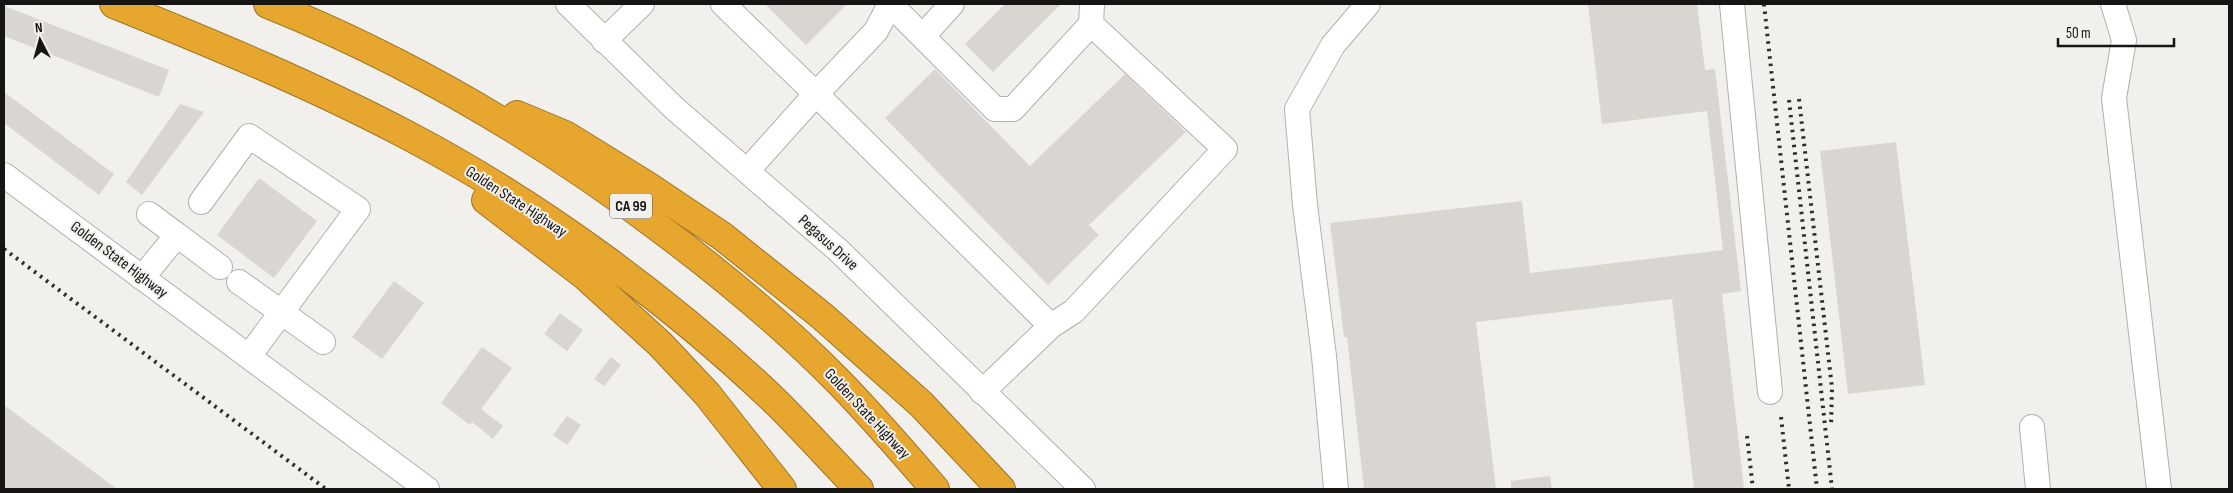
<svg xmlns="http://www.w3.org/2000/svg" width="2233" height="493" viewBox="0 0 2233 493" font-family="'Sofia Sans Condensed',sans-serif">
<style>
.building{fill:#d9d6d2}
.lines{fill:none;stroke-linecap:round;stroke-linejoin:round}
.minor-casing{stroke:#b3b0ac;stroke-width:26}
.highway-casing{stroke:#9e7426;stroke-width:30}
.minor{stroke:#fff;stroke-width:24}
.highway{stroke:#e7a72f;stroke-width:28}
.rail{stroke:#2f2e2d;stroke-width:4;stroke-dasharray:2.5 5;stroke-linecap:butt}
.labels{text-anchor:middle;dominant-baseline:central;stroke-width:4;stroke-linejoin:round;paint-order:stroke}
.shield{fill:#f2f0ec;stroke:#585755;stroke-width:1}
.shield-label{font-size:15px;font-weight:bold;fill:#161514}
.street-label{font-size:16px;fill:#161514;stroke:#f2f0ec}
</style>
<rect width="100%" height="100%" fill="#f2f0ec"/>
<path class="building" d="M765,4H847L806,45Z
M1005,4H1061L993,72L965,44Z
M1588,4H1697L1705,70L1715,69L1741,291L1722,294L1744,489H1694L1672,299L1476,322L1496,489H1364L1347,337H1344L1330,223L1522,201L1530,273L1723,250L1707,111L1602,124Z
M4,6L169,70L159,97L4,36Z
M935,69L1030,166L1125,74L1186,132L1089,225L1099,235L1048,285L885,118Z
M4,92L114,174L99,195L4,123Z
M180,104L204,112L142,195L126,182Z
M1896,142L1925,385L1848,394L1820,151Z
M259,178L317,221L274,278L217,235Z
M394,281L424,303L382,359L352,337Z
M560,313L583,330L567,351L544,334Z
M482,347L512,368L481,409L503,426L493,439L472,422L470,425L441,403Z
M611,357L621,365L604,386L594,379Z
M4,405L117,489H4Z
M567,416L581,425L567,445L553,435Z
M1550,476L1552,489H1511V481Z"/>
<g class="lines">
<defs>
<path id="minor" d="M568,4L674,108L838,250L1083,489
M723,4L816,94L876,31L890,4
M890,4L995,109H1013L1091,24L1092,4
M1732,4L1770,392
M2113,4L2124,40L2114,98L2159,489
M923,36L952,4
M604,41L642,4
M747,171L816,94L1051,326L982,392
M4,175L427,489
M201,202L249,136L358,209L249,356
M177,235L220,267
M142,278L177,235L149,214
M239,282L323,342
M1051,326L1074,311L1225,149L1091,24
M2032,427L2038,489
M1336,489L1324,356L1305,205L1297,109L1333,45L1368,4"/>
<path id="highway" d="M114,4C213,44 312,85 407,135C537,203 672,302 778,404C806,432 832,461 859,489
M268,4C410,61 544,141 666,233C727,279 786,328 840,383C873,417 904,453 935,489
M517,115L565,135L646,185L722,236L822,316L921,404L1001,489
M486,200L583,274L660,344L707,394L782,489"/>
</defs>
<use href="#minor" class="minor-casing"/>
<use href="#highway" class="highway-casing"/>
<use href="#minor" class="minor"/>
<use href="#highway" class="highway"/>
<path class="rail" d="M1764,4L1817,489
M1799,99L1832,388L1831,427
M1789,100L1832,489
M4,249L326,489
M1781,417L1789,489
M1747,436L1753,489"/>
</g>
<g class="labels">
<rect class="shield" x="610" y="193.5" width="42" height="25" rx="4"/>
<g class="shield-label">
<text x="631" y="206">CA 99</text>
</g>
<g class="street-label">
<text transform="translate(516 202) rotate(33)">Golden State Highway</text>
<text transform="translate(828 243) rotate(42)">Pegasus Drive</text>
<text transform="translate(119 260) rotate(37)">Golden State Highway</text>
<text transform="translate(867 414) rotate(47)">Golden State Highway</text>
</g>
</g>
<rect width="2233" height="493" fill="none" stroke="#161514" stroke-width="10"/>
<g transform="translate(40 40) rotate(354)" stroke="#f2f0ec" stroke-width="4" paint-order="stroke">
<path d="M0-4L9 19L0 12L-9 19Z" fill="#161514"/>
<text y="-8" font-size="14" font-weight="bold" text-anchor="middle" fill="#161514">N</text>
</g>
<path d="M2058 38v8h116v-8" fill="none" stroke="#161514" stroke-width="2.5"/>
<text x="2066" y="38" font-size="15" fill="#161514" stroke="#f2f0ec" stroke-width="4" paint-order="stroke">50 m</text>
</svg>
